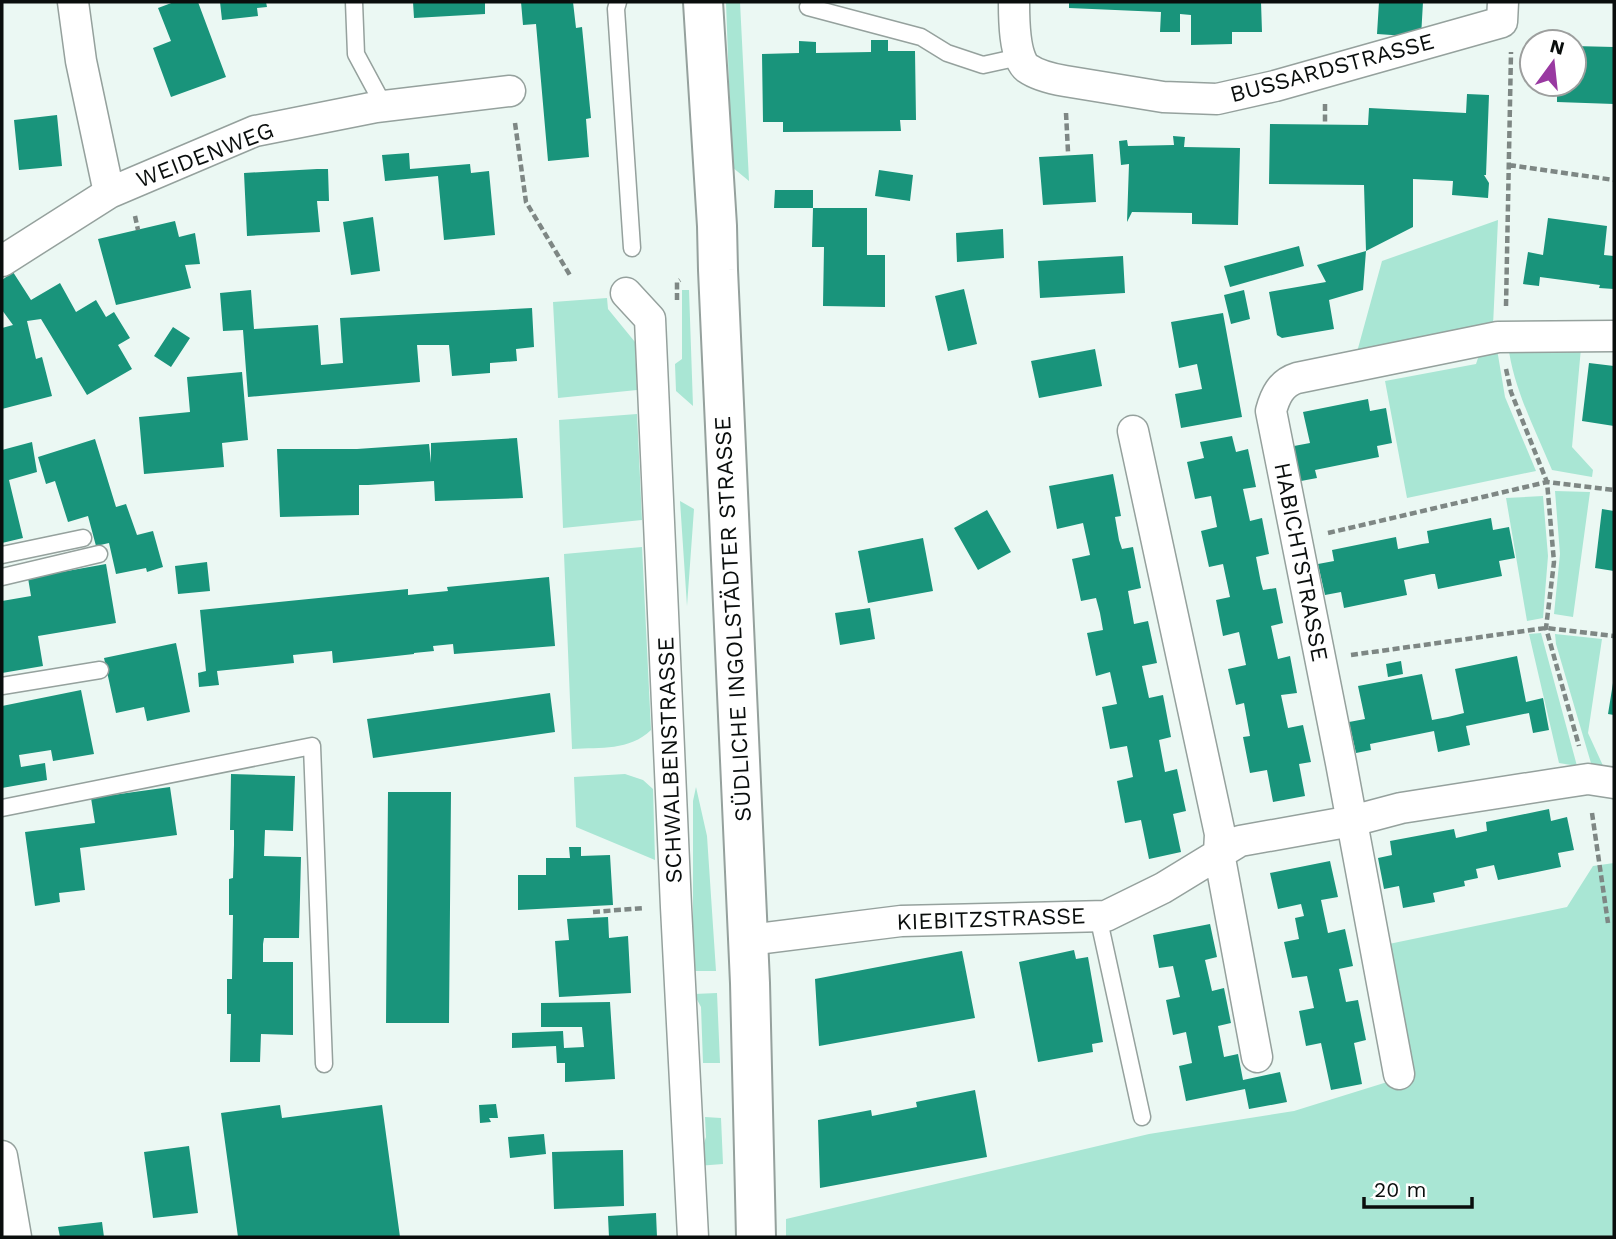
<svg xmlns="http://www.w3.org/2000/svg" width="1616" height="1239" viewBox="0 0 1616 1239" font-family="'Work Sans',sans-serif">
<style>
.green{fill:#a9e6d4}
.building{fill:#19947b}
.lines{fill:none;stroke-linecap:round;stroke-linejoin:round}
.lane-casing{stroke:#95a19d;stroke-width:19}
.street-casing{stroke:#95a19d;stroke-width:33}
.secondary-casing{stroke:#95a19d;stroke-width:42}
.path{stroke:#7e8784;stroke-width:4.5;stroke-dasharray:7 3.5;stroke-linecap:butt}
.lane{stroke:#fff;stroke-width:16}
.street{stroke:#fff;stroke-width:30}
.secondary{stroke:#fff;stroke-width:38}
.labels{text-anchor:middle;dominant-baseline:central;stroke-width:5;stroke-linejoin:round;paint-order:stroke}
.street-label{font-size:23px;fill:#0a0e0d;stroke:#fff}
</style>
<rect width="100%" height="100%" fill="#ebf8f3"/>
<path class="green" d="M726,2H740L749,181L732,167Z
M1498,220L1493,326L1357,352L1382,261Z
M682,290H689L693,406L676,391L675,364L682,359Z
M607,298L608,309L635,342L637,390L558,398L553,302Z
M1508,344L1581,348L1572,447L1593,470L1592,477L1552,470C1535,429 1513,388 1508,344Z
M1497,349L1505,397L1536,471L1407,498L1385,381L1476,364L1480,352Z
M637,414L642,520L563,528L559,420Z
M1555,491L1590,492L1573,617L1554,614L1560,554Z
M1543,496L1548,556L1543,618L1527,621L1506,498Z
M680,501L694,509L687,606Z
M642,547L651,730C629,751 601,747 572,749L564,554Z
M1541,633L1577,766L1559,763L1529,634Z
M1555,634L1602,639L1588,733L1605,770H1593L1556,644Z
M625,774L643,780L653,789L655,860L576,827L574,777Z
M696,787L707,836L716,971H693V801Z
M1614,863V1237H786V1219L1149,1134L1294,1111L1413,1074L1384,945L1567,907L1593,866Z
M717,993L720,1063H703L701,1007L694,994Z
M705,1117L721,1118L723,1164L697,1166L706,1137Z"/>
<path class="building" d="M174,2H198L226,77L171,97L153,48L171,41L158,8Z
M220,2H266L267,7L257,8L258,16L222,20Z
M413,2H485V14L414,18Z
M521,2H573L576,28L582,27L591,118L586,119L589,157L548,161L536,24L523,25Z
M1069,2H1261L1262,32H1232V44L1191,45V15L1180,14V32H1160L1161,12L1069,8Z
M1379,2H1423L1421,37L1377,34Z
M871,40H888V51H915L916,120H900L901,131L783,132V122H763L762,54L799,53V41L816,42V53L871,52Z
M1574,46L1614,47V104L1557,102V84H1574Z
M1467,94L1489,95L1486,175H1484L1489,183L1488,198L1452,195L1453,181L1413,179V227L1366,251L1364,185L1269,184L1270,124L1368,125L1369,108L1466,113Z
M57,115L62,166L19,170L14,120Z
M1173,136L1185,137L1184,147L1240,148L1238,225L1192,224V213L1132,212L1127,222L1129,164L1121,165L1119,141L1127,140L1128,146L1174,145Z
M409,153L410,169L470,164L471,173L489,171L495,235L444,240L438,176L385,181L382,155Z
M1093,154L1096,202L1043,205L1039,157Z
M317,169H328L329,201H317L320,232L247,236L244,173Z
M879,170L913,175L910,201L875,196Z
M775,190H813V208H867V255H885V307L823,306L824,247H812L813,208H774Z
M373,217L380,271L351,275L343,222Z
M1548,218L1607,226L1604,255L1614,256V289L1599,288L1600,285L1540,277L1539,286L1523,284L1528,252L1543,255Z
M175,221L179,237L195,233L200,264L185,265L191,288L116,305L98,239Z
M1003,229L1004,258L957,262L956,233Z
M1299,246L1304,266L1230,287L1224,266Z
M1366,251L1363,290L1329,300L1334,329L1282,338L1277,335L1269,292L1326,282L1317,265Z
M1123,256L1125,293L1040,298L1038,261Z
M13,272L31,300L60,283L76,312L96,300L106,317L114,312L130,338L118,345L132,369L87,395L41,319L27,321L36,359L42,357L52,396L2,409V328L13,325L2,310V280Z
M964,289L977,344L948,351L935,296Z
M251,290L254,329L318,325L321,365L343,363L340,318L532,308L534,347L516,349L517,361L490,363V373L452,376L449,345H417L420,382L248,397L243,330L223,331L220,293Z
M1244,290L1250,319L1231,324L1224,295Z
M1223,313L1242,417L1181,428L1175,394L1202,389L1197,364L1179,368L1171,322Z
M173,327L190,338L171,367L154,356Z
M1095,349L1102,386L1039,398L1031,361Z
M1589,363L1614,366V426L1582,421Z
M242,372L248,440L222,443L224,467L144,474L139,417L190,412L187,377Z
M1368,399L1370,411L1386,408L1392,443L1377,446L1379,457L1315,470L1317,478L1301,481L1294,446L1310,443L1303,412Z
M1232,436L1236,452L1248,449L1256,487L1243,489L1250,521L1262,518L1269,554L1256,557L1261,583L1263,590L1276,588L1283,623L1271,626L1278,659L1290,656L1297,693L1281,695L1288,728L1303,725L1311,762L1299,764L1305,796L1273,802L1267,770L1250,773L1243,737L1250,736L1244,703L1236,705L1228,669L1246,665L1239,632L1223,636L1216,600L1230,597L1223,564L1209,567L1201,531L1217,527L1211,496L1195,499L1187,462L1204,458L1200,442Z
M517,438L523,498L435,501L434,481L368,485H359V515L280,517L277,449H357L429,444L431,463V443Z
M95,439L116,507L126,504L137,535L153,531L163,567L147,572L146,568L116,574L109,543L96,546L88,516L68,522L55,481L46,484L38,457Z
M32,442L37,472L9,480L23,538L2,543V450Z
M1113,474L1121,516L1115,517L1119,540L1122,549L1133,547L1141,588L1128,591L1134,624L1148,621L1157,663L1142,666L1149,698L1163,695L1171,737L1159,740L1165,772L1177,769L1186,811L1173,814L1181,852L1149,859L1141,820L1125,823L1117,781L1133,777L1127,746L1110,749L1102,707L1117,704L1110,672L1096,676L1087,633L1103,630L1100,613L1096,598L1081,601L1072,559L1090,555L1083,523L1057,529L1049,486Z
M1602,509L1614,511V571L1595,568Z
M987,510L1011,552L978,570L954,528Z
M1491,518L1493,530L1509,527L1515,558L1499,561L1502,576L1438,589L1435,574H1432L1404,580L1407,595L1344,608L1341,592L1325,595L1318,564L1334,561L1332,550L1396,537L1398,549L1422,544L1429,543L1427,531Z
M923,538L933,591L868,603L858,551Z
M207,562L210,591L178,594L175,566Z
M106,564L116,623L38,636L43,666L2,673V601L31,596L28,578Z
M549,577L555,646L454,654L453,644L433,646L434,651L414,653V654L333,663L332,651L293,655L294,663L217,671L219,685L199,687L198,673L206,671L200,610L408,589V595L448,591L447,587Z
M870,608L875,639L840,645L835,613Z
M176,643L190,712L147,721L144,707L116,713L104,658Z
M1517,656L1526,702L1543,698L1549,730L1533,733L1529,713L1466,726L1470,745L1438,752L1434,731L1370,744L1371,750L1356,753L1349,722L1365,719L1358,686L1422,674L1432,720L1448,717L1464,713L1455,669Z
M1401,661L1403,674L1388,677L1386,664Z
M1613,683H1614V715L1608,714Z
M81,690L94,754L53,761L51,750L19,755L21,767L45,763L47,780L2,788V706Z
M550,693L555,732L373,758L367,719Z
M231,774L295,776L293,831L265,830L264,856L301,857L299,938H264L263,944V962H293V1035L261,1034L260,1062H230L231,1014H227V979H232L233,915H229V879L233,878L234,845V830H230Z
M170,787L177,835L80,848L85,890L59,893L60,902L35,906L25,832L95,823L91,798Z
M388,792H451L449,1023H386Z
M1549,809L1551,821L1567,817L1574,850L1558,853L1561,867L1498,880L1494,865L1476,869L1478,878L1464,881L1465,886L1433,893L1435,902L1403,908L1399,886L1384,889L1378,858L1392,855L1390,841L1454,829L1456,838L1487,831L1486,822Z
M569,847H581V856L610,855L613,905L518,910V875H546V858H570Z
M1330,861L1338,897L1321,900L1328,933L1345,929L1353,966L1339,969L1346,1002L1358,1000L1366,1040L1354,1043L1362,1084L1331,1090L1321,1043L1306,1046L1299,1011L1314,1008L1307,976L1292,978L1284,942L1299,939L1295,918L1304,916L1301,904L1278,909L1270,873Z
M608,917L609,938L628,936L631,993L559,997L555,941L569,940L567,919Z
M1210,924L1217,957L1205,960L1212,991L1224,988L1231,1023L1218,1026L1224,1057L1238,1054L1243,1080L1280,1072L1287,1102L1249,1109L1245,1089L1186,1101L1179,1066L1192,1063L1186,1032L1173,1035L1166,1000L1180,997L1173,966L1159,968L1153,935Z
M1074,950L1076,959L1088,957L1103,1042L1092,1044L1093,1052L1038,1062L1019,962Z
M962,951L975,1018L819,1046L815,979Z
M610,1002L615,1079L565,1082V1063H557L556,1046L512,1048V1033L563,1031L564,1048L584,1047L582,1027H541V1003Z
M975,1090L987,1157L820,1188L818,1120L871,1110L872,1116L917,1107L916,1102Z
M496,1104L498,1118H489L491,1122L480,1123L479,1105Z
M280,1105L282,1118L382,1105L400,1237H238L221,1113Z
M544,1134L546,1154L510,1158L508,1137Z
M189,1146L198,1213L153,1218L144,1152Z
M623,1150L624,1206L554,1209L552,1152Z
M656,1213L657,1237H609L608,1216Z
M102,1222L104,1237H60L58,1227Z"/>
<g class="lines">
<defs>
<path id="lane" d="M354,2L356,54L384,106
M618,2L616,9L632,248
M808,7L921,37L947,53L983,65L1019,57
M2,555L83,538
M2,577L99,554
M2,686L100,670
M2,808L312,746L324,1064
M1098,916L1142,1117"/>
<path id="street" d="M73,2L81,61L109,193
M1014,2C1014,17 1014,58 1027,68C1037,75 1053,79 1065,81L1163,97L1217,99L1275,86L1502,22L1503,2
M2,261L109,193L255,131L376,107L510,91
M626,293L650,319L676,907L693,1237
M1133,431L1220,834L1219,853L1257,1057
M748,940L901,921L1106,916L1163,888L1240,841L1352,821L1401,808L1555,784L1588,779L1614,783
M1399,1074L1341,763L1271,411C1275,396 1281,383 1297,378L1498,337L1614,336
M2,1156L16,1237"/>
<path id="secondary" d="M703,2L717,226L718,270L750,983L756,1237"/>
</defs>
<use href="#lane" class="lane-casing"/>
<use href="#street" class="street-casing"/>
<use href="#secondary" class="secondary-casing"/>
<path class="path" d="M1325,104V125
M1066,113L1068,152
M515,123L526,202L571,277
M1509,165L1614,180
M135,216L138,230
M677,300V282L680,280
M1506,306L1511,52
M1506,369L1511,392L1547,482L1554,562L1546,628L1579,746
M1328,533L1547,482L1614,490
M1351,655L1546,628L1614,636
M1592,813L1608,923
M593,912L644,908"/>
<use href="#lane" class="lane"/>
<use href="#street" class="street"/>
<use href="#secondary" class="secondary"/>
</g>
<g class="labels">
<g class="street-label">
<text transform="translate(1332 68) rotate(-15)">BUSSARDSTRASSE</text>
<text transform="translate(205 155) rotate(-21)">WEIDENWEG</text>
<text transform="translate(1301 562) rotate(79)">HABICHTSTRASSE</text>
<text transform="translate(733 619) rotate(-93)">SÜDLICHE INGOLSTÄDTER STRASSE</text>
<text transform="translate(670 760) rotate(-92)">SCHWALBENSTRASSE</text>
<text transform="translate(991 919) rotate(-2)">KIEBITZSTRASSE</text>
</g>
</g>
<rect width="1616" height="1239" fill="none" stroke="#0a0e0d" stroke-width="7"/>
<g transform="translate(1553 63) rotate(15)"><circle r="33" fill="#ffffff" stroke="#9d9f9e" stroke-width="2"/>
<path d="M0-5L12 26L0 18L-12 26Z" fill="#9939a1"/>
<text y="-10" font-size="19" font-weight="bold" text-anchor="middle" fill="#0a0e0d">N</text>
</g>
<path d="M1364 1197v10h108v-10" fill="none" stroke="#0a0e0d" stroke-width="3.5"/>
<text x="1374" y="1197" font-size="21" fill="#0a0e0d" stroke="#ffffff" stroke-width="5" paint-order="stroke">20 m</text>
</svg>
